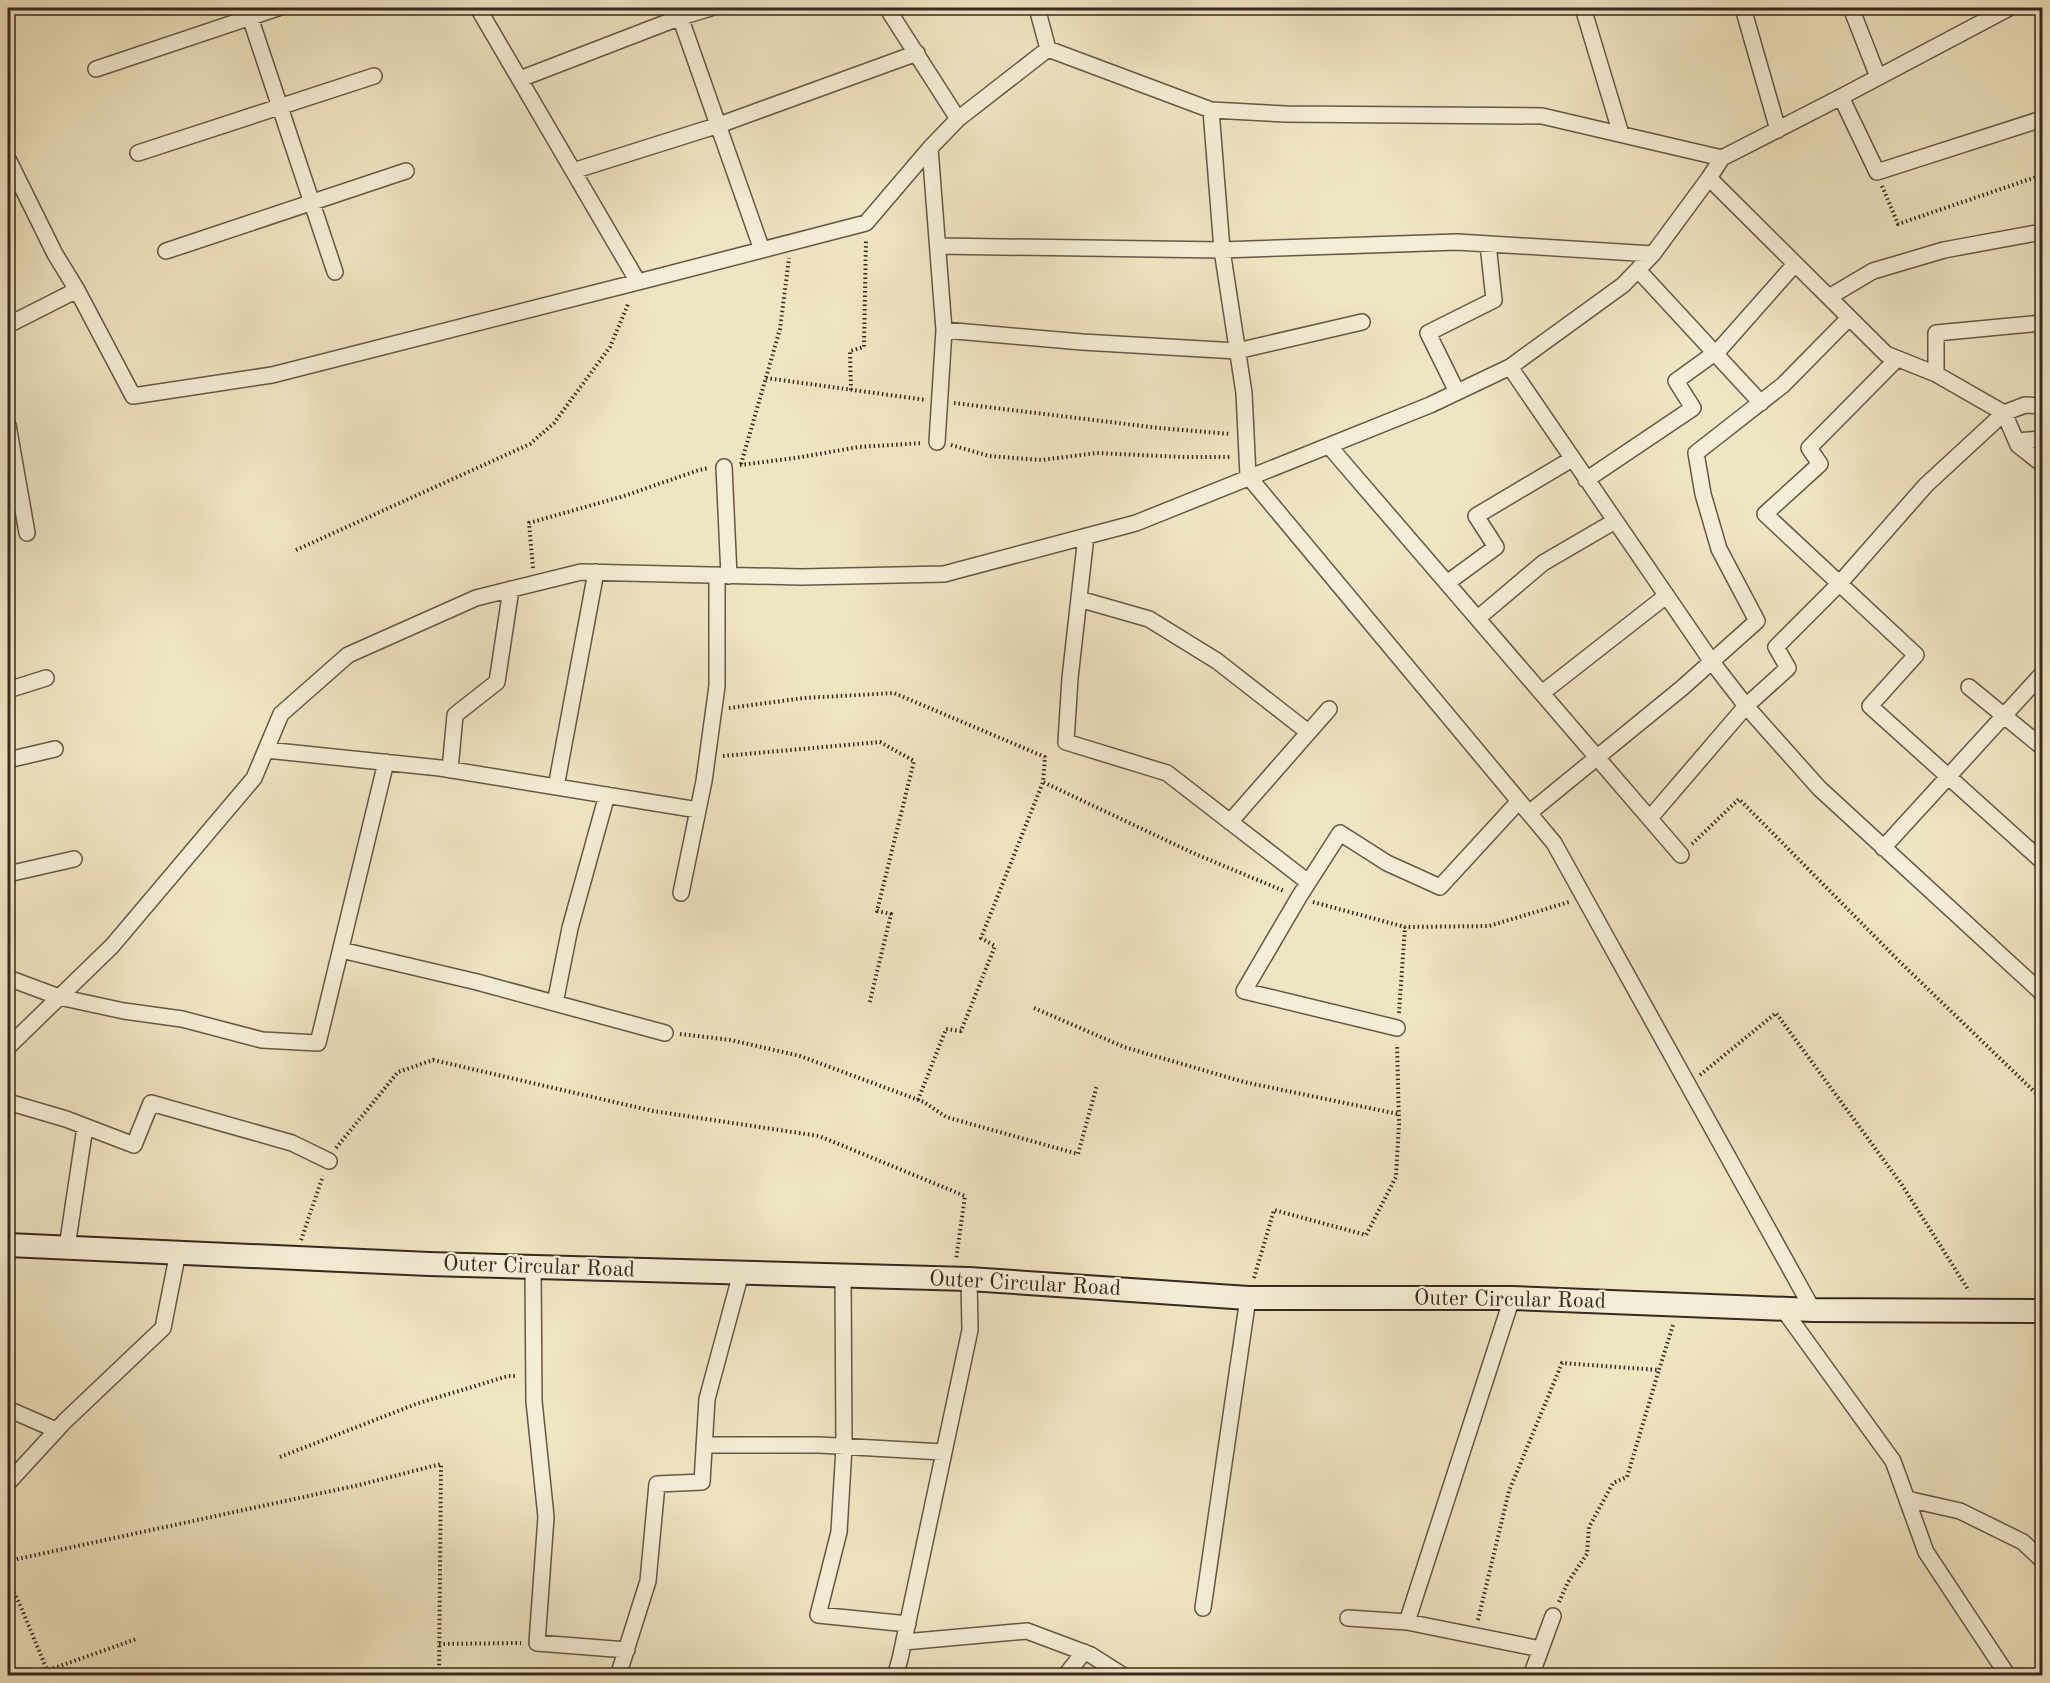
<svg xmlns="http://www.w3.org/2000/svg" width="2050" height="1683" viewBox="0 0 2050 1683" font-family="'Old Standard TT',serif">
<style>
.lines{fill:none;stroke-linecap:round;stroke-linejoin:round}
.street-casing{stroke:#655748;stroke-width:18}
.secondary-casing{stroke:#37281f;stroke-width:26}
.path{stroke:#37281f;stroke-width:4;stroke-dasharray:1.5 3;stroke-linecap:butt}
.street{stroke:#f5eed7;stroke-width:15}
.secondary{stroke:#f5eed7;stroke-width:22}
.labels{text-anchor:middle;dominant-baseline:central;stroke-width:4.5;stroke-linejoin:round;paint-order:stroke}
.street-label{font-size:22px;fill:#37281f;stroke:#f5eed7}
</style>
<rect width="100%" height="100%" fill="#f0e5c2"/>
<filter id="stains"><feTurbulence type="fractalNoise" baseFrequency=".00333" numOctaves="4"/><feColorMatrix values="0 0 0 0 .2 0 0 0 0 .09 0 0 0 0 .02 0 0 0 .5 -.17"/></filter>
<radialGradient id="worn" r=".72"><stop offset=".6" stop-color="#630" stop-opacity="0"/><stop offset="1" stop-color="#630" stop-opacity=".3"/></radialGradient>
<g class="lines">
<defs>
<path id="street" d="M247,8L335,272
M677,8L762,250
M887,8L958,119L1048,49L1211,110L1286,114L1542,116L1722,158
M1037,8L1048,49
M1583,8L1621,134
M1743,8L1778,130
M1851,8L1878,77
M96,69L278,8
M520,79L681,17L711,8
M1841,97L1877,172L2042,119
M1211,110L1222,250L1244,393L1248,476L1554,843L1813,1310
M138,153L374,76
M8,159L55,254L77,290L133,396L272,375L638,282L478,8
M573,171L719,125L917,53
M1709,178L1886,354L1936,374L2004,413L2018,445L2042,464
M938,246L1222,250L1457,242L1653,254
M166,251L406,171
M1638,270L1761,403
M638,282L866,223L930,148
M1829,297L1873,271L1944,250L2042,232
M8,325L77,290
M944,330L1082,342L1237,351L1362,322
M1897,359L1809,448L1820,464L1765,514L1916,655L1870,706L2042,861
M1510,367L1712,662L1746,706L1819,788L2042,993
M1936,374V333L2042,323
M1457,392L1428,333L1494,300L1488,244
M8,425L27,533
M2017,441L2042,439
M937,442L944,330L930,148L958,119
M1329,446L1681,855
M724,467L729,576
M1586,480L1693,408L1676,381L1719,350L1795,264
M1086,536L1070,678L1066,742L1167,773L1308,882
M1447,583L1496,547L1476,516L1572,459
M1079,599L1149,619L1217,661L1308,732
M1478,618L1543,563L1615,521
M1969,687L2042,747
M8,690L46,678
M1542,693L1666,596
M266,750L440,768L698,810
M8,760L55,749
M450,770L455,715L497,682L511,589
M556,787L596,572
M1529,813L1682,688L1757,621L1719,549L1703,494L1696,453L1783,385L1849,318
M1650,818L1746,706L1788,668L1776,647L1839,584L1926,485L2004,413L2025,405L2042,406
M1230,822L1329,709
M1883,848L2042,674
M8,874L74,859
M681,893L704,781L717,686V575
M341,950L477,982L665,1033
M8,978L59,997L124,1011L182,1019L262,1040L318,1043L386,762
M555,1003L570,928L607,795
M1397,1028L1244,991L1299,897L1340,833L1387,863L1440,887L1519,801
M8,1047L112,946L254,778L281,714L348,655L476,598L581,572L801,577L944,574L1136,523L1430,405L1510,367L1623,285L1653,254L1709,178L1722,158L1841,97L2009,8
M8,1102L66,1119L134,1145L151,1103L292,1143L329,1161
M67,1247L85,1127
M533,1267L534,1401L546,1517L537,1643L627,1650
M843,1276L844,1447L839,1532L818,1615L908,1624
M1783,1309L1893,1461L1926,1552L2008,1676
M8,1409L56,1430
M704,1445H819L943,1452
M8,1483L65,1421L163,1328L178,1252
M1907,1499L1960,1511L2023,1542L2042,1560
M1203,1608L1248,1298
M1348,1618L1407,1622L1541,1649
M1407,1622L1512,1298
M904,1642L1027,1631L1091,1655L1124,1676
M618,1676L648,1581L657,1484L702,1482L707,1399L741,1273
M895,1676L900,1659L970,1330L969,1279
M1065,1676L1084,1652
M1531,1676L1553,1616"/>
<path id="secondary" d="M8,1245L429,1264L969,1279L1248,1298H1512L1813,1310L2042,1311"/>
</defs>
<use href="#street" class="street-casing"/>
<use href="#secondary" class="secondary-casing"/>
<path class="path" d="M1882,186L1898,224L2042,175
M766,378L926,400
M851,390L850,351L864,347L866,239
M954,403L1159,428L1230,434
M951,445L989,456L1041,460L1097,453L1182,457H1232
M741,464L780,329L789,258
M740,465L795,458L859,447L923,443
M296,550L530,444L554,423L610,347L629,302
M533,568L529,523L624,496L699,470L709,468
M729,708L804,698L894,693L1045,757L1043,782L1193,853L1284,891
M723,756L880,742L914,761L877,911L891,914L869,1005
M1692,844L1739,799L1899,961L2042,1099
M1313,902L1405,927L1489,926L1569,902
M1034,1008L1124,1047L1244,1082L1398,1114
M1399,1013L1405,927
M680,1034L731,1040L800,1056L924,1102L946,1117L1078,1154L1097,1085
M1700,1075L1776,1013L1902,1185L1969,1291
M918,1100L946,1029L961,1031L995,946L981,938L1043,782
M336,1148L398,1072L433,1060L653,1111L819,1136L965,1196L956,1260
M301,1240L323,1176
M1254,1278L1274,1210L1366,1235L1396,1177L1399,1124L1397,1044
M280,1457L416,1404L508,1376H517
M8,1561L359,1485L441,1464L439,1676
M8,1580L21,1607L47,1670
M1559,1602L1568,1582L1587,1554L1589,1527L1613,1483L1627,1477L1659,1370
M1478,1620L1509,1491L1562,1363L1659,1370L1673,1325
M439,1644L521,1643
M32,1676L136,1639"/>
<use href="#street" class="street"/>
<use href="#secondary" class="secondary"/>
</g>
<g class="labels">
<g class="street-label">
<text transform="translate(539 1267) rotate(2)">Outer Circular Road</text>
<text transform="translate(1025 1284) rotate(3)">Outer Circular Road</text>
<text transform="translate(1510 1300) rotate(1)">Outer Circular Road</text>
</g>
</g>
<rect width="2050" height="1683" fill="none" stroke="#f0e5c2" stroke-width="30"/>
<rect x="9" y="9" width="2032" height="1665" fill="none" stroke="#37281f" stroke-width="3"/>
<rect x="15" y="15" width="2020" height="1653" fill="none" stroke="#37281f" stroke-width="1.5"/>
<rect width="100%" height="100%" filter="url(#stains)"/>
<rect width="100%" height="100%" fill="url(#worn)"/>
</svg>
